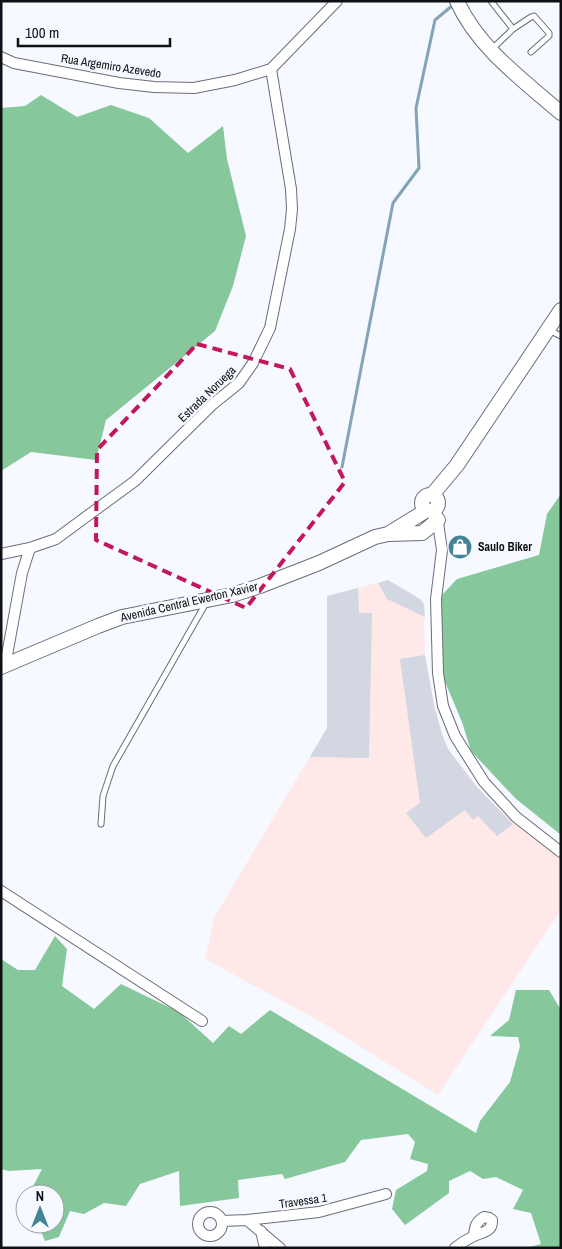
<svg xmlns="http://www.w3.org/2000/svg" width="562" height="1249" viewBox="0 0 562 1249" font-family="'Archivo Narrow',sans-serif">
<style>
.industrial{fill:#ffe9e8}
.forest{fill:#86c89b}
.lines{fill:none;stroke-linecap:round;stroke-linejoin:round}
.stream{stroke:#84a4b5;stroke-width:3}
.building{fill:#d2d7e1}
.service-casing{stroke:#6a6e77;stroke-width:7}
.minor-casing{stroke:#6a6e77;stroke-width:12}
.secondary-casing{stroke:#6a6e77;stroke-width:16}
.service{stroke:#fff;stroke-width:5}
.minor{stroke:#fff;stroke-width:10}
.secondary{stroke:#fff;stroke-width:14}
.marked{fill:none;stroke:#c2185b;stroke-width:4;stroke-dasharray:10 6;stroke-linejoin:round}
.labels{text-anchor:middle;dominant-baseline:central;stroke-width:5;stroke-linejoin:round;paint-order:stroke}
.street-label{font-size:12px;fill:#0e1013;stroke:#f6f9ff}
.poi-label{font-size:12px;font-weight:bold;fill:#0e1013;stroke:#f6f9ff;text-anchor:start}
</style>
<rect width="100%" height="100%" fill="#f6f9ff"/>
<path class="industrial" d="M388,580L420,599L424,604L425,658L434,705L442,734L448,749L487,798L515,824L561,857V910L438,1095L321,1022L205,959L215,916L327,728V596Z"/>
<path class="forest" d="M41,95L77,117L111,105L149,118L188,153L223,126L227,159L246,236L233,286L215,331L106,420L96,460L31,452L1,471V108L25,106Z
M561,494V835L515,798L471,751L462,722L443,677L440,641L442,595L457,579L539,555L547,514Z
M55,936L67,949L62,986L94,1009L121,984L179,1012L213,1043L229,1026L241,1034L270,1010L476,1133L480,1121L510,1082L520,1046L518,1037L490,1036L509,1020L516,990H549L561,1010V1248H526L541,1244L531,1213L513,1209L523,1190L496,1177L483,1179L470,1171L449,1181V1193L405,1225L392,1209L396,1190L427,1171L428,1164L410,1159L415,1142L408,1134L361,1140L345,1162L285,1179L282,1174L238,1180L239,1198L180,1206L179,1171L140,1184L126,1206L104,1203L84,1214L70,1211L59,1237L45,1241L38,1224H55V1194H29L42,1169L9,1171L1,1169V959L18,970H35Z"/>
<g class="lines">
<path class="stream" d="M342,467L393,203L419,168L416,108L435,20L453,5"/>
</g>
<path class="building" d="M388,580L420,599L424,604L425,617L387,599L378,583Z
M358,588L359,613H372L369,758L310,757L327,728V596Z
M425,655L434,705L442,734L448,749L475,785L513,824L497,836L478,816L473,820L465,810L426,838L406,813L420,803L400,659Z"/>
<g class="lines">
<defs>
<path id="service" d="M491,1L513,29
M491,50L513,29L531,17L534,16L549,33V36L531,52
M549,330L561,336
M101,824L103,796L113,766L206,603"/>
<path id="minor" d="M1,57L14,63L119,83L154,87L194,88L235,80L271,69L337,1
M436,509L442,550L436,599L438,673L443,706L455,736L484,782L516,817L561,852
M1,554L30,548L56,539L98,508L135,481L213,404L239,383L253,363L270,328L290,229L292,209L291,189L271,69
M5,666L22,573L30,548
M1,891L202,1021
M198 1224a12 12 0 1 1 24 0a12 12 0 1 1-24 0Z
M247,1220L280,1248
M222,1221L247,1220L319,1212L386,1194
M261,1231L265,1248
M455,1248C460,1244 466,1240 472,1237C480,1232 493,1233 492,1220L489,1218L484,1217C476,1222 475,1226 474,1235"/>
<path id="secondary" d="M457,1C478,48 523,80 561,113
M432,495L457,465L561,310
M422 503a8 8 0 1 1 16 0a8 8 0 1 1-16 0Z
M389,534L422,533L438,520
M1,667L98,626L122,617L232,595L260,586L319,563L375,537L388,534L427,510"/>
</defs>
<use href="#service" class="service-casing"/>
<use href="#minor" class="minor-casing"/>
<use href="#secondary" class="secondary-casing"/>
<use href="#service" class="service"/>
<use href="#minor" class="minor"/>
<use href="#secondary" class="secondary"/>
</g>
<path class="marked" d="M197,344L290,369L345,482L246,608L96,540L97,450Z"/>
<defs>
<symbol id="shop-disc" viewBox="-11 -11 22 22"><circle r="9.5" fill="#438596" stroke="#f6f9ff"/><path d="M-5-2.5h2.3a2.7 3.5 0 0 1 5.4 0H5L5.5 6h-11ZM-1.5-2.5h3a1.5 2.3 0 0 0-3 0Z" fill="#fff"/></symbol>
</defs>
<g fill-rule="evenodd">
<use href="#shop-disc" x="446" y="533" width="28" height="28"/>
</g>
<g class="labels">
<g class="street-label">
<text transform="translate(111 66) rotate(9)">Rua Argemiro Azevedo</text>
<text transform="translate(207 394) rotate(-44)">Estrada Noruega</text>
<text transform="translate(189 602) rotate(-13)">Avenida Central Ewerton Xavier</text>
<text transform="translate(303 1201) rotate(-8)">Travessa 1</text>
</g>
<g class="poi-label">
<text x="478" y="547">Saulo Biker</text>
</g>
</g>
<rect width="562" height="1249" fill="none" stroke="#0e1013" stroke-width="5"/>
<g transform="translate(40 1209)"><circle r="24" fill="#f6f9ff" stroke="#999ca1"/>
<path d="M0-4L9 19L0 12L-9 19Z" fill="#438596"/>
<text y="-8" font-size="14" font-weight="bold" text-anchor="middle" fill="#0e1013">N</text>
</g>
<path d="M18 38v8h152v-8" fill="none" stroke="#0e1013" stroke-width="2.5"/>
<text x="25" y="38" font-size="15" fill="#0e1013" stroke="#f6f9ff" stroke-width="4" paint-order="stroke">100 m</text>
</svg>
